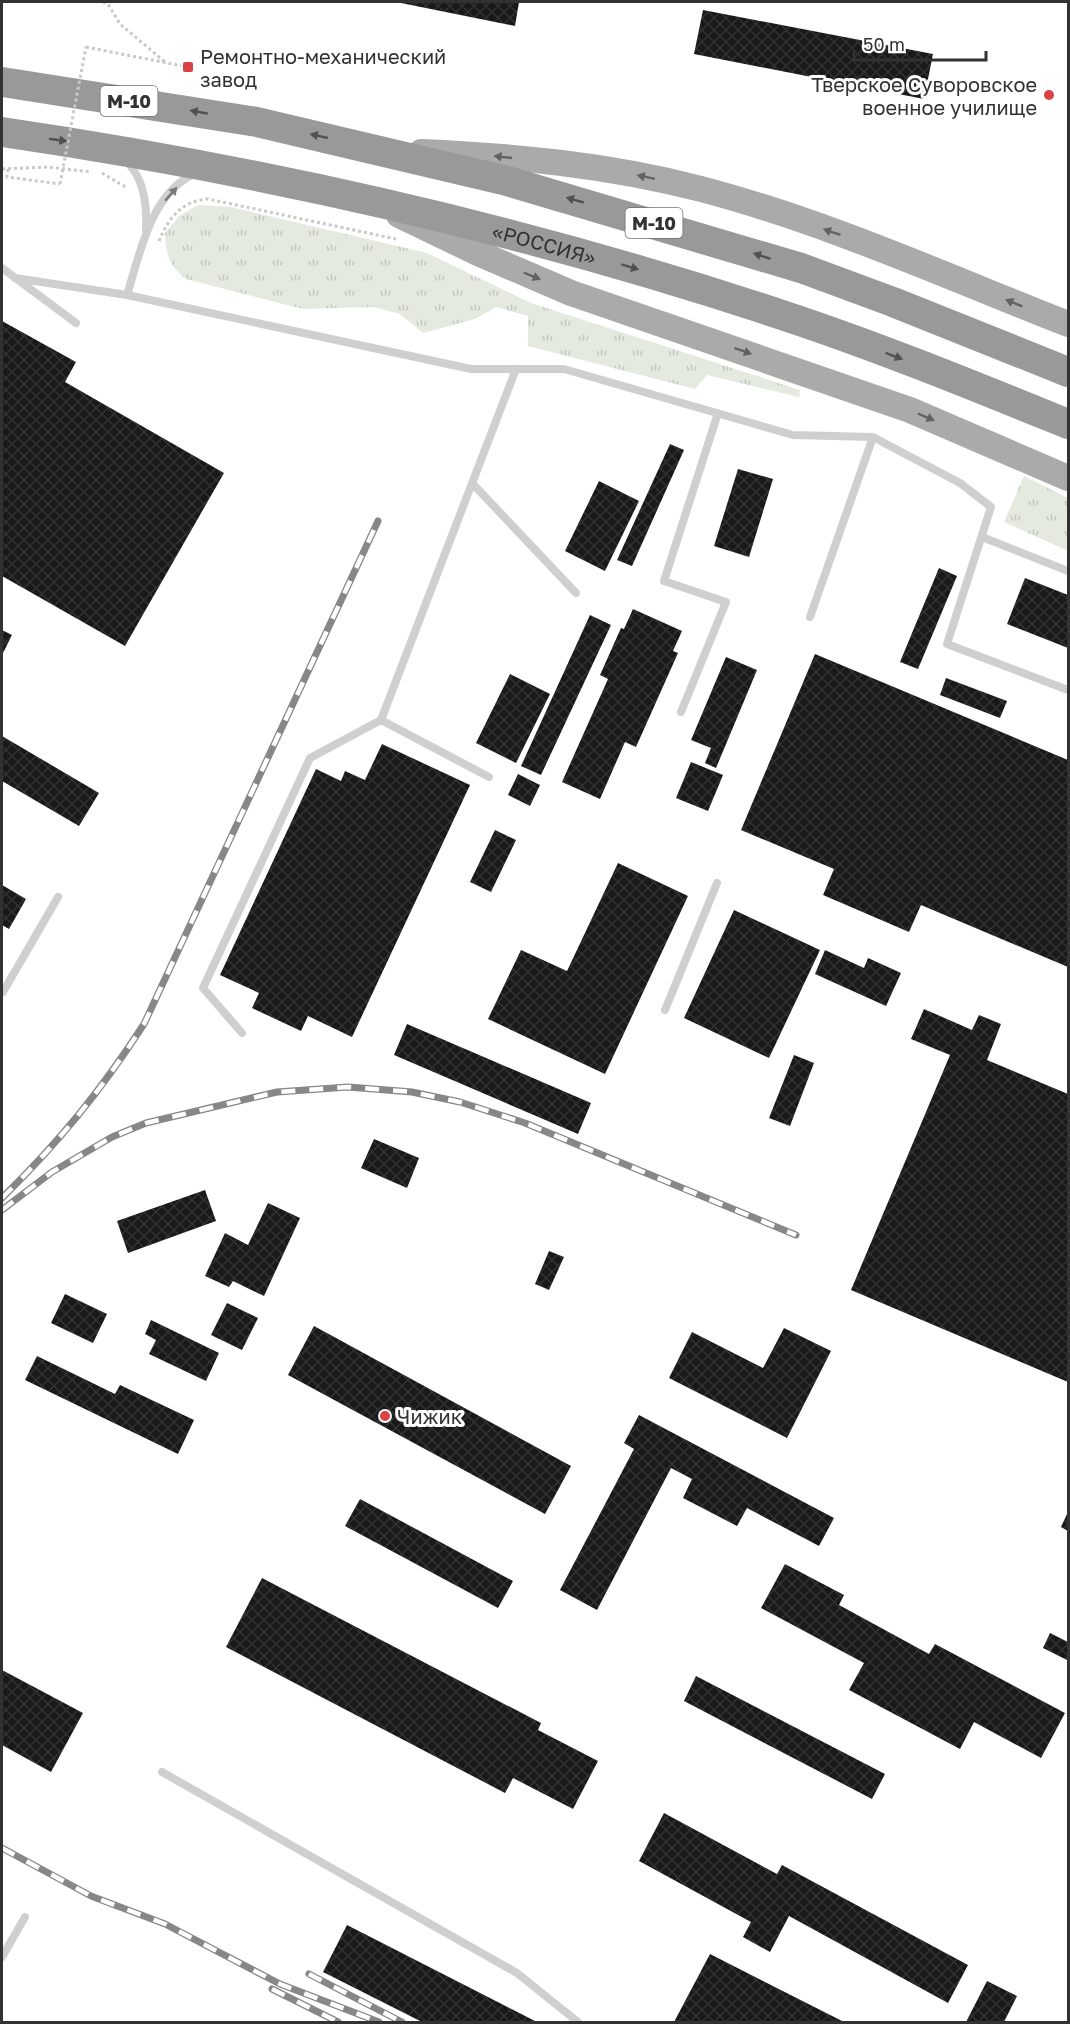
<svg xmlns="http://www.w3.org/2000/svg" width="1070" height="2024" viewBox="0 0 1070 2024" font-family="'Golos Text',sans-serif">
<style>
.grass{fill:url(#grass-tufts)}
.building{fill:url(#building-cross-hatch)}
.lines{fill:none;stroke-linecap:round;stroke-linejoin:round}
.path{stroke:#c9c9c9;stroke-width:3;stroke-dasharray:3 3;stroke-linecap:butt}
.lane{stroke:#cfcfcf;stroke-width:8}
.primary{stroke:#aaa;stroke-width:26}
.highway{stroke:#999;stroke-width:30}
.rail-casing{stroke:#878787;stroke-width:7}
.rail{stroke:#fff;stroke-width:4.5;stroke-dasharray:14;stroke-linecap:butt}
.path-bridge{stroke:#c9c9c9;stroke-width:3;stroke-dasharray:3 3;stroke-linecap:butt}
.oneway{fill:#515151}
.oneway2{fill:#626262}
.oneway3{fill:#797979}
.poi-dot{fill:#d94344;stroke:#fff;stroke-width:2}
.labels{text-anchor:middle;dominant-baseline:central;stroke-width:6;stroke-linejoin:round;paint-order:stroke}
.shield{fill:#fff;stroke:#707070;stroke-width:1.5}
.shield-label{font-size:18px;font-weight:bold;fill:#323232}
.poi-label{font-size:20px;fill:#323232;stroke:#fff;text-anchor:start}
.street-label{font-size:20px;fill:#323232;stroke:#fff}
</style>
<defs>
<pattern id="grass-tufts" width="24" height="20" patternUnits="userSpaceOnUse" patternTransform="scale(1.5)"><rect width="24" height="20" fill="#e4eadf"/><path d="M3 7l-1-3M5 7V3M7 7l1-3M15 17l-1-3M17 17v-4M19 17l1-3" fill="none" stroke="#c4c9c0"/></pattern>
<pattern id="building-cross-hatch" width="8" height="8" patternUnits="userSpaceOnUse" patternTransform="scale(1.5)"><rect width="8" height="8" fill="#191919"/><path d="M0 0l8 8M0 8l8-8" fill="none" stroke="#323232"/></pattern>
</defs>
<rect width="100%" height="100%" fill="#fff"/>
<path class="grass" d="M198,205L231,207L427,253L531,303L800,390L799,397L707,375L695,389L528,346V316L496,307L475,319L423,333L400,314L374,307L303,309L186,279C169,266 166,254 165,233L179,216Z
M1024,476L1068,498V551L1004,522Z"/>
<path class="building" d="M396,2H519L515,26Z
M703,10L933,54L924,99L694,54Z
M2,321L76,362L65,382L224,473L125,646L2,576Z
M670,444L684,450L632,566L617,560Z
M738,469L773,479L749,557L714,546Z
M599,481L639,501L605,571L565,551Z
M939,568L957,576L918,669L900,662Z
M1025,578L1068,595V648L1007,624Z
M633,609L682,631L673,651L678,653L636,747L625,742L600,799L562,782L608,679L600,675L621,628L624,629Z
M590,615L611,625L541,775L521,766Z
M2,630L12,635L2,655Z
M815,654L1068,760V967L921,905L909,932L823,895L834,869L741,830Z
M726,657L757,670L716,768L705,763L711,748L691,740Z
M510,674L550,694L516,763L476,743Z
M946,678L1007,701L1000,718L940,695Z
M2,736L99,793L79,826L2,781Z
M382,744L470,785L352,1037L308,1016L301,1031L252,1008L259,993L220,975L316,769L341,781L345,771L365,780Z
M691,762L723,775L708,811L676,798Z
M518,774L540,785L530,806L508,795Z
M495,830L516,840L491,892L470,882Z
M618,863L688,896L605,1074L488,1019L521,950L567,971Z
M2,885L26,899L9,929L2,925Z
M734,910L820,950L769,1058L684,1018Z
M825,950L864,968L868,958L901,973L886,1006L815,974Z
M924,1009L972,1030L979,1015L1001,1024L987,1060L1068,1094V1382L851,1290L950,1055L911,1039Z
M407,1024L591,1103L578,1134L394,1055Z
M794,1055L814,1063L790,1126L769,1118Z
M374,1139L419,1158L407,1188L361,1168Z
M205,1190L216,1221L128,1253L117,1221Z
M268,1203L300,1218L264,1296L233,1281L229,1287L205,1276L225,1233L248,1245Z
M549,1251L564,1257L549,1290L535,1284Z
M65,1294L107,1314L93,1343L51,1323Z
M227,1303L258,1318L242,1350L211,1335Z
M151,1320L219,1353L206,1381L149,1354L156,1340L145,1334Z
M314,1326L571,1466L545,1514L288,1375Z
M784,1328L831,1351L787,1438L669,1378L692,1332L763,1368Z
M37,1356L115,1394L120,1385L194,1420L178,1454L25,1380Z
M639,1415L834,1518L819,1546L747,1508L737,1526L683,1498L692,1479L671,1468L597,1610L560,1590L634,1449L624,1443Z
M360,1499L513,1581L498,1608L345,1526Z
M1068,1512V1531L1061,1527Z
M785,1564L844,1595L839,1605L929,1654L935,1644L1065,1713L1041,1758L974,1722L960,1749L849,1690L864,1663L761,1608Z
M262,1578L541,1723L538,1730L598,1761L573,1809L513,1778L505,1793L226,1647Z
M1050,1633L1068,1642L1067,1660L1043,1648Z
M2,1670L83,1713L51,1772L2,1745Z
M696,1676L885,1774L872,1799L684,1701Z
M664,1813L777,1874L782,1865L968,1965L948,2003L789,1916L770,1952L743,1937L751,1922L639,1861Z
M347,1925L537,2022H422L323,1972Z
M710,1954L844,2022H674Z
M987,1981L1017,1996L1004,2022H966Z"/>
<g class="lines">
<path class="path" d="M103,2L108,4L120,24L165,62
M86,47L188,67
M2,169L47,167L92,172
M8,169L7,177L60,184
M102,173L127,188
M159,241C169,217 182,201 208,199L396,239"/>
<path class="lane" d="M127,162C145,180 147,207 146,231
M2,268L76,323
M15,278L127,295L471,369H564L793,435L873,437L960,483L991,507L947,644L1068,690
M127,295C140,253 151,192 196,173
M472,483L576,593
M982,537L1068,571
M810,617L873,437
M681,712L726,602L664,581L718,413
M489,777L381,720L516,369
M3,992L58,897
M665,1010L717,883
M242,1033L203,988L310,758L381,720
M162,1772L517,1973L578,2022
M2,1957L25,1917"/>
<path class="primary" d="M421,152C515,156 609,165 701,189C827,222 948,277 1068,324
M399,215L478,253L571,293L910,410L1068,478"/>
<g class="highway">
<path d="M2,82L257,122L507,181L801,268L893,302L1068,372"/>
<path id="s1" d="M2,132C267,171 527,230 782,315C879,347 974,386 1068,424"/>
</g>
<defs>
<path id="rail" d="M2,1198C59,1142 100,1092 144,1024L378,521
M2,1210L52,1172L112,1137L146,1123L277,1092L348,1087L412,1092L460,1102L525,1123L796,1235
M2,1848L91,1896L165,1924L280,1984L379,2022
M309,1974L402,2022
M272,1989L338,2022"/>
</defs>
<use href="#rail" class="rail-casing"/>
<use href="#rail" class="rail"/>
<path class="path-bridge" d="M60,184L86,47"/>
</g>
<defs><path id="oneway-solid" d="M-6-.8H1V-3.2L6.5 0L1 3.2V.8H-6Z" transform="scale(1.5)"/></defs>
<g class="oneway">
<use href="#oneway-solid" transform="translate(199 112) rotate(-170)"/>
<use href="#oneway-solid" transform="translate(319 136) rotate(-167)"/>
<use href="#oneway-solid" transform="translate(58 140) rotate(8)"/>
<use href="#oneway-solid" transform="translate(575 200) rotate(-164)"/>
<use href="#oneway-solid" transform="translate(762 256) rotate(-162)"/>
<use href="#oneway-solid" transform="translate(630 267) rotate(17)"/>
<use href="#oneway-solid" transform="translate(894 356) rotate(21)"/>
</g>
<g class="oneway2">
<use href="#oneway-solid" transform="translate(503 157) rotate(-174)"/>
<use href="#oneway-solid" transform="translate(646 177) rotate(-168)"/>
<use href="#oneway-solid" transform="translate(832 232) rotate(-161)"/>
<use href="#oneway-solid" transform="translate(532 276) rotate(23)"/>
<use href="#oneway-solid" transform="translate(1014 303) rotate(-158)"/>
<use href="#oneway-solid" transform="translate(743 351) rotate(19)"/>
<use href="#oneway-solid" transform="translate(926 417) rotate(23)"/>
</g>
<use class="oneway3" href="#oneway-solid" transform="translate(171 194) rotate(-49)"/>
<g class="poi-dot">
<rect x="182" y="61" width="12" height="12" rx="3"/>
<circle cx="1049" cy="95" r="6"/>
<circle cx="385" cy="1416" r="6"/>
</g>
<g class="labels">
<g class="shield">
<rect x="100.5" y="86" width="57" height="30" rx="4.5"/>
<rect x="625.5" y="208" width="57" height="30" rx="4.5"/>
</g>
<g class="shield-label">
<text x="129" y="101">М-10</text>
<text x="654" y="223">М-10</text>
</g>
<g class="poi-label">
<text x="200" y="56">Ремонтно-механический<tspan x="200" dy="23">завод</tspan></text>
<text x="1037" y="84" text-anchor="end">Тверское Суворовское<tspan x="1037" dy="23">военное училище</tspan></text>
<text x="397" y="1416">Чижик</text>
</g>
<g class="street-label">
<text stroke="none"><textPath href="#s1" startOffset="554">«РОССИЯ»</textPath></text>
</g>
</g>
<rect width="1070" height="2024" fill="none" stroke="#323232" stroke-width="6"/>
<path d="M854 51v9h132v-9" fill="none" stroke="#323232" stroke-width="3"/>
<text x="863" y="51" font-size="18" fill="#323232" stroke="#ffffff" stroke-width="4.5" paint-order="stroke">50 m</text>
</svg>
